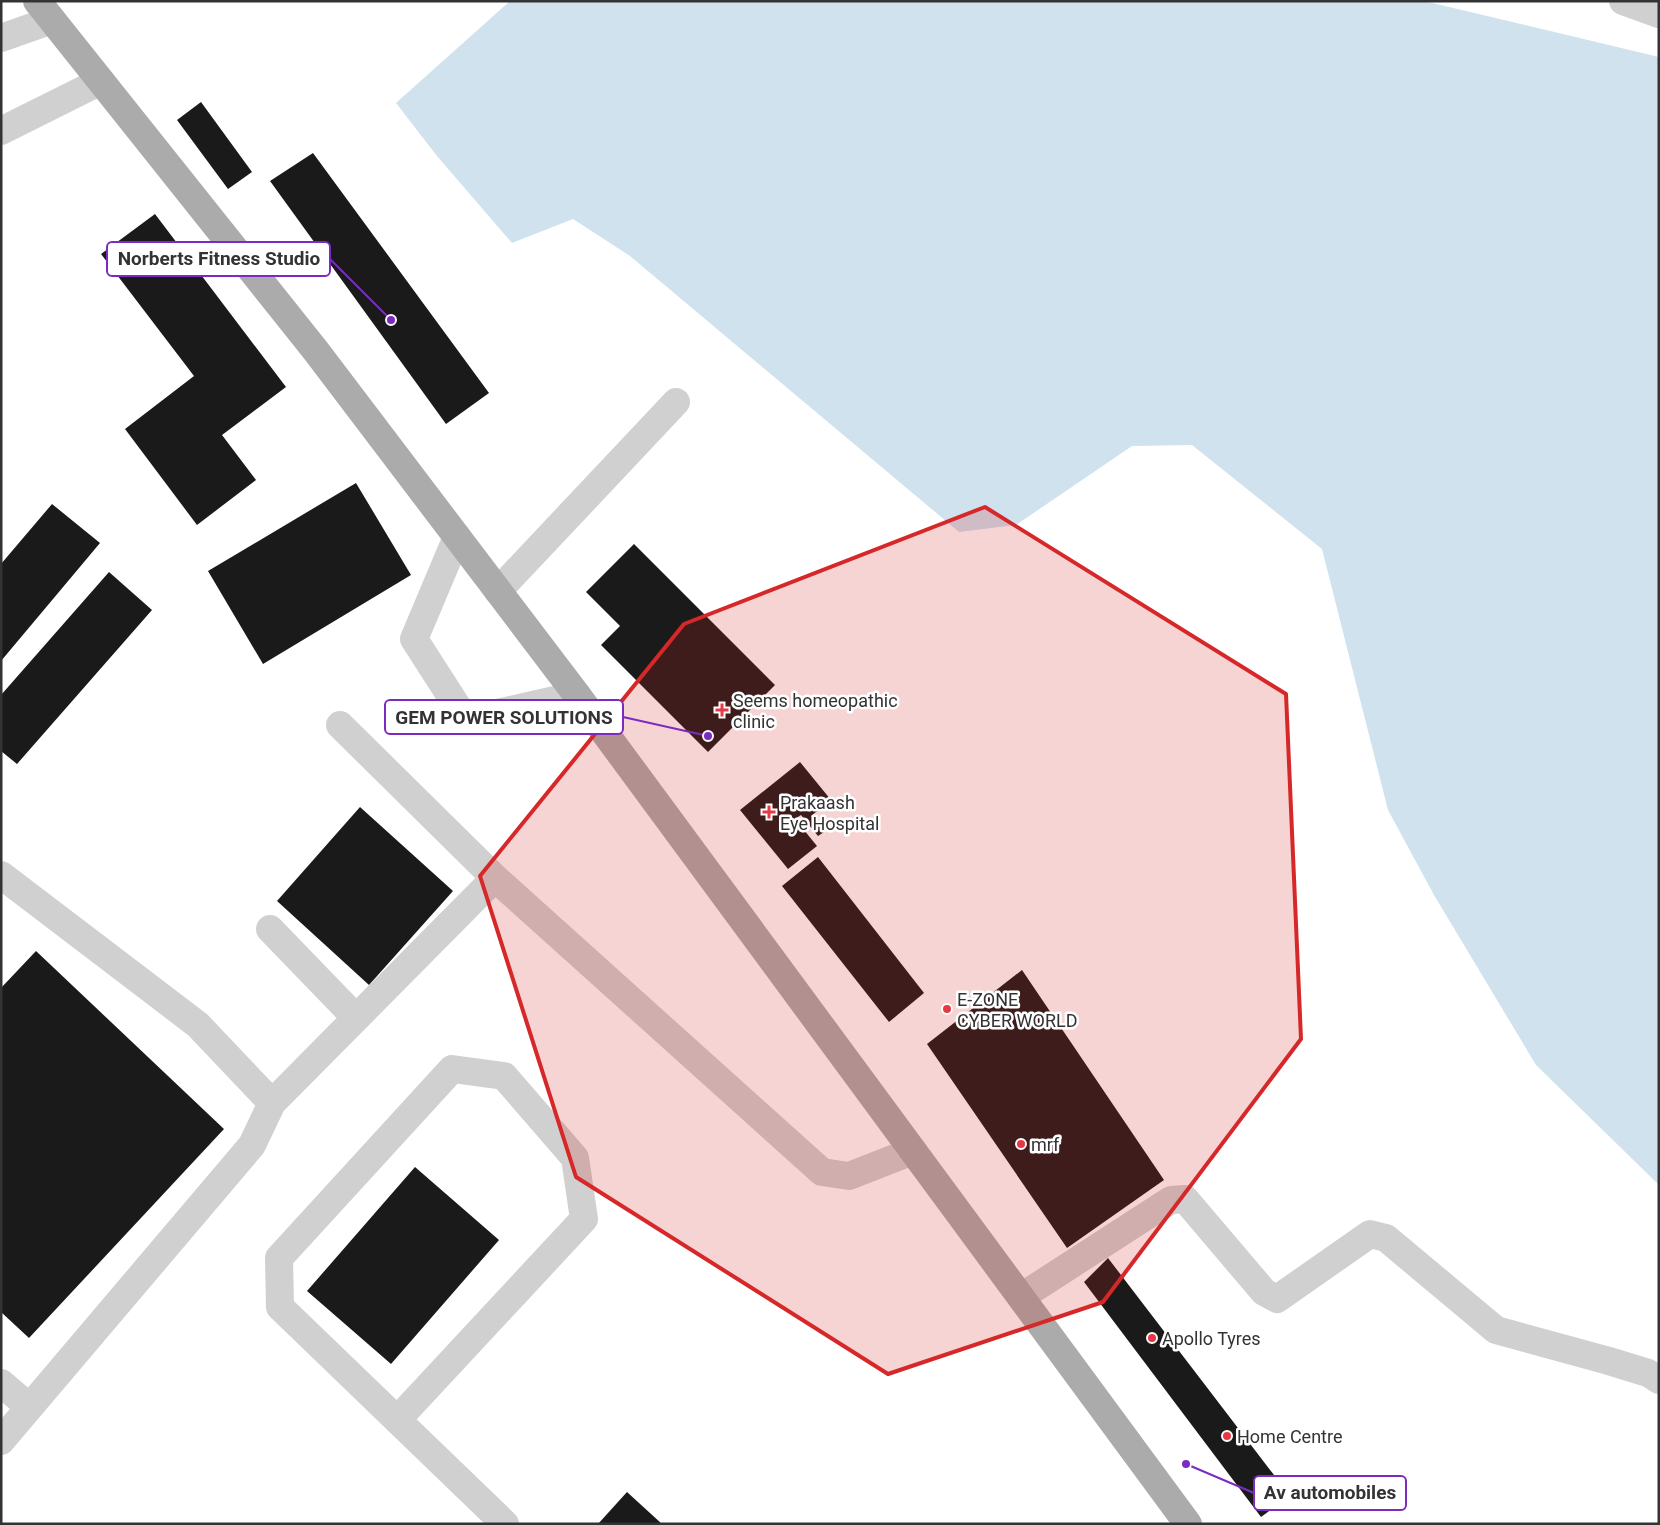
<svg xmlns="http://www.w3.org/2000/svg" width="1660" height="1525" viewBox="0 0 1660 1525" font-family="Roboto,sans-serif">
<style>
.water{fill:#cfe2ee}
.building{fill:#1a1a1a}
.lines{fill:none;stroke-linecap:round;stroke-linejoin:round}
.minor{stroke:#d0d0d0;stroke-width:28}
.major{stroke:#ababab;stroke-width:28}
.marked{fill:#d62828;fill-opacity:0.2;stroke:#d62828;stroke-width:4;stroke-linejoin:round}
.poi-dot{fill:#e63946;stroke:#fff;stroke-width:2}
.labels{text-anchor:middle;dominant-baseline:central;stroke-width:5;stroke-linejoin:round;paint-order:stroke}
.poi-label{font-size:18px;fill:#333;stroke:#fff;text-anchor:start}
.leader{fill:none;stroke:#7b2cbf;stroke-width:2}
.callout-dot{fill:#7b2cbf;stroke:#fff;stroke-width:2}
.callout{fill:#fff;stroke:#7b2cbf;stroke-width:2}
.callout-label{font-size:19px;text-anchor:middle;font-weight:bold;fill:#333}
</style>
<rect width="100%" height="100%" fill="#fff"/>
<path class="water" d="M510,1H1424L1659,57V1185L1536,1065L1434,895L1388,810L1322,549L1192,445L1132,446L1016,525L959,532L630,256L573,219L512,243L437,156L396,103Z"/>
<path class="building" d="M201,102L252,172L228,189L177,120Z
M313,153L489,393L446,424L270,181Z
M155,214L286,387L222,435L256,480L197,525L125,429L194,376L101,254Z
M356,483L411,575L263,664L208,571Z
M52,504L100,543L1,661V564Z
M634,544L775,685L708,752L601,645L620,626L586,592Z
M109,572L152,610L17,764L1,751V695Z
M800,762L831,800L811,816L824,832L818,836L801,815L795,819L817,846L788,869L740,810Z
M360,807L453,891L369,985L277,901Z
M818,857L924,993L889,1022L782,886Z
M36,951L224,1129L29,1338L1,1312V988Z
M1022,970L1164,1180L1067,1248L927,1044Z
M415,1167L499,1240L391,1364L307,1291Z
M1108,1258L1290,1496L1261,1517L1084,1282Z
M627,1492L662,1524H598Z"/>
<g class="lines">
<path class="minor" d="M1623,1L1659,14
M1,38L52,20
M1,131L101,81
M457,537L414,639L466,720L577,695
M498,591L676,402
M340,725L495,878L822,1172L849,1176L913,1151
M1,875L198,1025L272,1103L252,1145L1,1441
M270,929L356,1018
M272,1103L495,878
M1021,1297L1171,1200L1185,1199L1264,1292L1277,1299L1370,1234L1386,1238L1496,1330L1609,1361L1648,1373L1659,1380
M1,1383L29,1407
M397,1420L584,1219L575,1158L504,1076L452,1069L279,1258L280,1307L505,1524"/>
<path class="major" d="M37,1L316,351L577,695L1188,1524"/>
</g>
<path class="marked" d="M985,507L1286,694L1301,1039L1103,1302L888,1374L576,1177L480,876L684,624Z"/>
<g class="poi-dot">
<path d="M719.5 702.5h5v5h5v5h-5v5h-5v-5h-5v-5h5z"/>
<path d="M766.5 804.5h5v5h5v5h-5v5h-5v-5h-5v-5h5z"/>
<circle cx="947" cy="1009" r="5"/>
<circle cx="1021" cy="1144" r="5"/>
<circle cx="1152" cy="1338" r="5"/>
<circle cx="1227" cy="1436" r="5"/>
</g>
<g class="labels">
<g class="poi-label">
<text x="733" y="700">Seems homeopathic<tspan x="733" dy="21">clinic</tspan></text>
<text x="780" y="802">Prakaash<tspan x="780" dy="21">Eye Hospital</tspan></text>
<text x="957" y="999">E-ZONE<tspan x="957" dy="21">CYBER WORLD</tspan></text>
<text x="1031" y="1144">mrf</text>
<text x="1162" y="1338">Apollo Tyres</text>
<text x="1237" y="1436">Home Centre</text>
</g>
</g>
<path class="leader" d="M391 320L330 259M708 736L623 717M1186 1464L1254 1493"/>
<g class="callout-dot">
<circle cx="391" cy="320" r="5"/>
<circle cx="708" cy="736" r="5"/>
<circle cx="1186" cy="1464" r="5"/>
</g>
<g class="callout">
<rect x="107" y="242" width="223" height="34" rx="5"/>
<rect x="385" y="700" width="238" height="34" rx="5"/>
<rect x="1254" y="1476" width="152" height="34" rx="5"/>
</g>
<g class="callout-label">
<text x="219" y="265">Norberts Fitness Studio</text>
<text x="504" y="724">GEM POWER SOLUTIONS</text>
<text x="1330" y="1499">Av automobiles</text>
</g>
<rect width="1660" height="1525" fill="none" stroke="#333333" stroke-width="5"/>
</svg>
